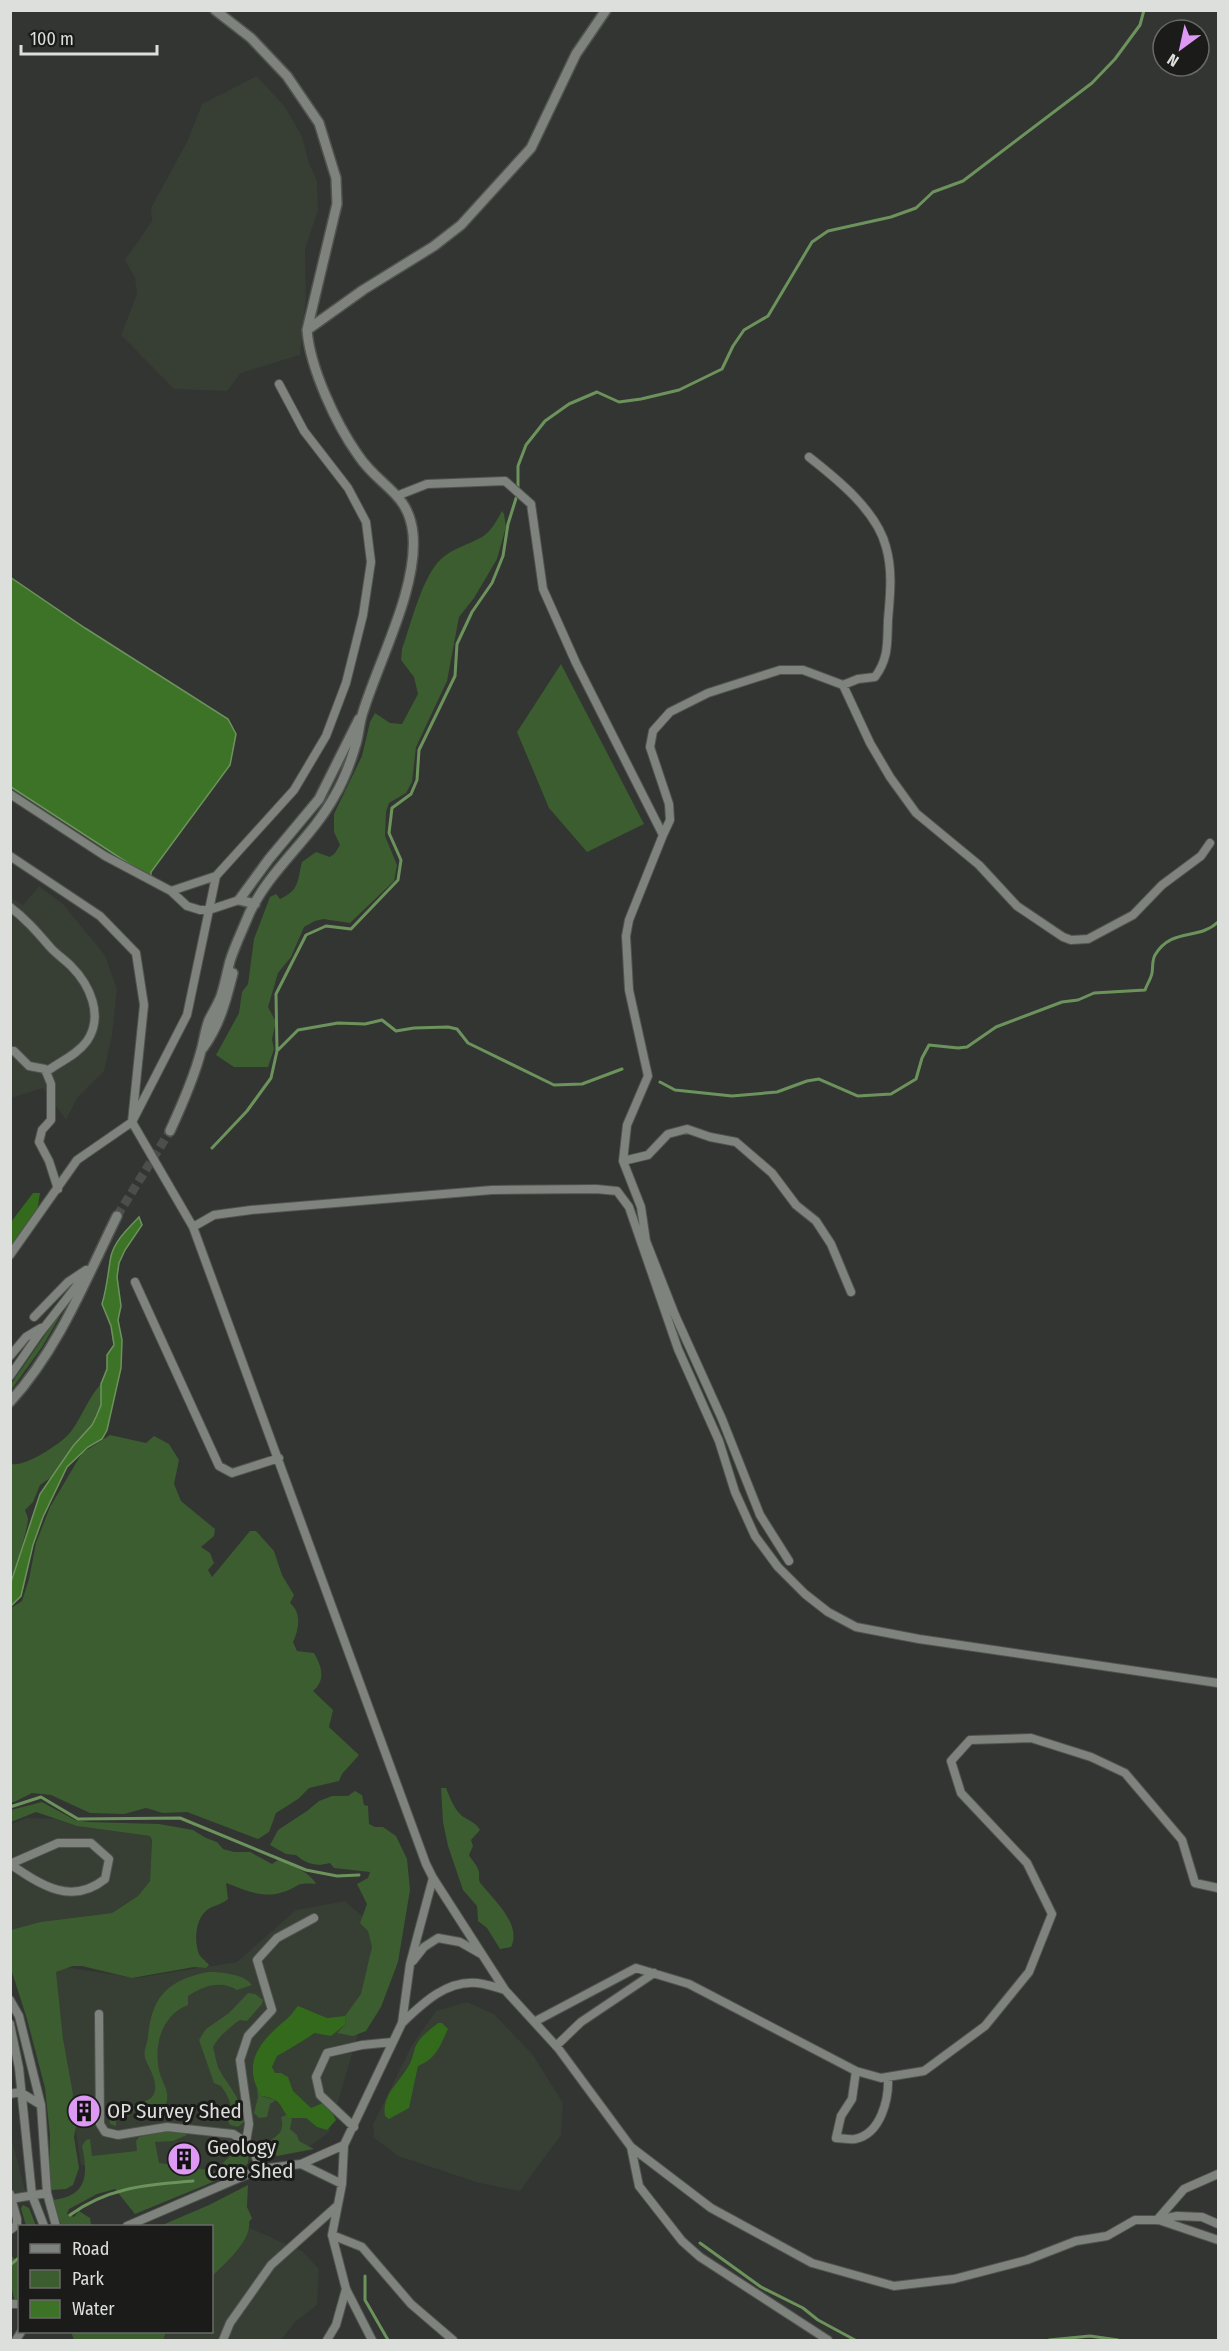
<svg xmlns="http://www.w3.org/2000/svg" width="1229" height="2351" viewBox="0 0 1229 2351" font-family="'Fira Sans Condensed',sans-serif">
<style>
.built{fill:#373e34}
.green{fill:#3b5d2f}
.forest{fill:#336a1c}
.water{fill:#3d7327;stroke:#6d935d;stroke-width:1.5}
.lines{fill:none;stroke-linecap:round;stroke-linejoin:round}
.stream{stroke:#6d935d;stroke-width:3}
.tertiary-tunnel{stroke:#4c4e4b;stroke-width:9;stroke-dasharray:9 4.5;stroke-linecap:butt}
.minor-casing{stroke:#515350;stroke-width:10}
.tertiary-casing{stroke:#515350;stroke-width:12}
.minor{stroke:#7f837d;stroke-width:8}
.tertiary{stroke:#7f837d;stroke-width:9}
.labels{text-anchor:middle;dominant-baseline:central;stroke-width:6;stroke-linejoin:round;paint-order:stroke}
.poi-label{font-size:21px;fill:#dddfdc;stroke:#1b1c1a;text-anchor:start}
</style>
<rect width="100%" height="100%" fill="#323531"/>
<path class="built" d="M257,76L285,107L302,136L309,163L317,181L318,210L305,249L306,299L300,355L241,373L227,391L174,389L121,335L137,294L135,278L125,260L152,221L151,208L187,142L202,104Z
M39,886L63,904L105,955L117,989L112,1036L104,1071L78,1097L66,1120L43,1088L11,1098L10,897L23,905Z
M27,1818L56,1819L77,1826L150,1836L152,1840L150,1881L138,1896L112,1913L40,1922L11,1930V1824Z
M345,1901L374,1927L383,1950L329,2132L312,2145L204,2172L81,2165L51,1971L64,1967L136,1978L237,1962L296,1910Z
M467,2002L494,2014L533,2055L563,2103L561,2135L520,2191L479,2183L398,2156L374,2138L373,2124L412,2045L436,2011Z
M10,2133L26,2193L10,2197Z
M250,2228L302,2251L319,2269L317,2305L295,2322L281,2340H152L156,2332H212V2274L221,2268Z"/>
<path class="green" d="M502,511L504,514L506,527L497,559L474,598L459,617L447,681L416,747L412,782L406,793L389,803L386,812L385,836L397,865L394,881L350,923L323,919L315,921L304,927L291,957L278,973L268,1007L276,1022L272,1039L274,1049L268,1067H234L216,1055L239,1013L242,992L248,984L254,939L270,897L276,894L280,899C300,890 297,881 302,862L316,852L330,857L335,853L340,845L334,832V814L362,756L370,722L375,713L390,723L402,724L418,694L414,677L401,660L402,649C411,624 422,577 441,559C453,548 468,545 482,537C491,532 497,520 502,511Z
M561,664L644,824L587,852L549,808L517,732Z
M61,1314L42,1347L11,1390V1384L54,1322L53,1320L57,1315Z
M101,1384V1405L92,1425L72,1446L53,1476L40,1485L33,1502L25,1510C26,1513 28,1517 28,1519C28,1527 15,1573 11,1579V1464C25,1467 57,1446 68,1435C79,1424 87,1399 101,1384Z
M110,1435L146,1443L154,1436L169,1444L179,1460L174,1484L181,1501L215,1529L214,1536L201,1547L210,1553L214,1563L208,1570L212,1577L250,1531H256L274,1551L282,1575L294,1595L290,1603C302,1613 299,1629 293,1642L297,1651L314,1653C322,1667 326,1680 313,1691L333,1710L329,1727L359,1755L342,1774L339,1781L309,1788L298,1799L276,1813L269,1832L258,1839L187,1812L163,1813L146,1808L124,1814L90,1813L51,1795L32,1793L14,1802H11V1608L22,1601L29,1579L36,1543L50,1507L82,1453Z
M441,1788H446C450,1797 453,1807 461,1815C468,1821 475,1821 480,1830L471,1840L473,1846L469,1855C471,1859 478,1866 479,1872C480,1877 477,1880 482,1885C495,1901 522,1925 511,1947L500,1949L487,1928L478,1921L477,1906L463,1890L448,1846L443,1822Z
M355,1791L362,1795L364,1805L368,1806L369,1824L375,1827H383L396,1836L407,1859L410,1890L398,1962L381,2007L366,2031L353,2036L337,2033L346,2024L345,2016L361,1994L372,1947L368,1931L360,1923L367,1904L357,1884L368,1878L370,1872L334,1868L330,1863C315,1867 307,1864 296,1855L286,1854L270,1845L278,1830L307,1811L319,1801L332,1796H348Z
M42,1802L75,1820L89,1822L159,1824L193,1830L206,1838L217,1842L223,1849L234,1852H250L272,1864L278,1860C291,1865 310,1872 316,1884C293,1882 301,1887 283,1892C263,1899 245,1890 226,1883L228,1899C221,1905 214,1905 207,1910C195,1919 194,1942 199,1954C201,1958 206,1961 209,1965L206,1968L194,1967L132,1978L82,1966H73L56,1972L63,2039L73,2094L72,2102L76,2126L74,2137L79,2168L73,2185L66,2189L51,2190L49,2181L50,2135L45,2088L27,2019L11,1969V1930L40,1922L112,1913L138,1896L150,1881L152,1840L150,1836L77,1826L36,1812L11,1822V1810Z
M208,1972C222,1972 244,1974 252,1985L237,1990C220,1980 204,1986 188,1996V2005C160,2016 153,2048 160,2074C164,2086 171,2094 165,2106L158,2104L142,2112L134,2111L129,2116H120L116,2119V2126L110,2124L109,2118L113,2111C122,2107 147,2103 152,2097C161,2085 149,2069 145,2058C143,2048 148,2044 148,2036C152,1995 169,1980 208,1972Z
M248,1993L255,1994L263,2000L262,2004L247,2021L240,2020C230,2027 218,2037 213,2047C215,2054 216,2061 218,2067C224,2081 249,2107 243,2123L238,2127L230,2125L226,2118C235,2107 228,2096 221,2086L214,2083L199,2040L206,2029L229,2013Z
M257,2088L261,2096L276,2100L270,2104L267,2117L259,2118L254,2113L258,2097Z
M286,2115L292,2119L290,2129L297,2135L299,2141L314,2149L277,2156L267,2151L265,2144C278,2135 285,2133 281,2117Z
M162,2132H185L187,2135L173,2141L155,2142L159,2163L215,2171L231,2155L232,2151L229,2141L249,2154L248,2163L242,2170L135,2214L115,2189L97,2194L69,2209L67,2214L74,2217L79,2211L90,2218L91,2224L89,2226H62L52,2205L53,2200C88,2196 88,2174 82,2146L86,2140L90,2139L92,2156L137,2151L136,2141L139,2137Z
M248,2185L247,2207L252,2218L249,2222C252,2240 224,2265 212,2276V2226H160L209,2205Z
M23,2205L29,2208L36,2226H26L21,2208Z
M10,2254L19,2264V2299H14L11,2284Z
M71,2332H166L163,2340H74Z"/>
<path class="forest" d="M33,1193H40L37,1212L11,1251V1222Z
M298,2006L327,2018L345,2016L346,2024L331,2036L314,2033C310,2037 281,2054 277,2056L272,2067L275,2073H281L288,2077L293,2091L311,2108L323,2103L329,2107L336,2120L327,2130L317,2127L306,2118H289C278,2105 283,2099 261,2096C240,2060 263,2039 289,2017C292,2014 295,2009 298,2006Z
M438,2023H442L448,2029C440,2046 437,2058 418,2066L409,2108L389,2119L385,2116C381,2093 403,2080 411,2061C414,2054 414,2046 420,2039C425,2033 432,2028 438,2023Z"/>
<path class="water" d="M10,577L85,628L228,719L236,734L230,765L151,872V878L11,787Z
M139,1217L142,1225L125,1250L119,1263L117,1277L121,1306L118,1320L122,1340L121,1368L107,1430L102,1439L88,1447L67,1467L43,1517L33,1545L21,1596L11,1606V1582L40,1494L73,1446L92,1425L96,1417L101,1405V1384L107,1369V1355L114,1345L111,1326L102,1304C107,1288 108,1272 111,1256C115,1240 128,1229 139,1217Z"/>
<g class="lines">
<path class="stream" d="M277,1051L298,1030L338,1023L365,1024L382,1020L396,1031L414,1028L448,1027L457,1029L468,1043L554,1085L582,1084L622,1069
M660,1082L675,1090L732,1096L777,1092L807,1081L819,1079L858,1096L891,1094L916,1079L922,1058L929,1045L958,1048L967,1047L996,1027L1062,1002L1078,1000L1094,993L1145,990C1147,984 1151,979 1152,973C1153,967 1152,960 1155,955C1172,927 1198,941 1218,922
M212,1148L247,1111L271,1078L277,1051L276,994L306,935L326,926L351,929L398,880L401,860L389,833L392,808L411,794L417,780L419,750L455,676L457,644L472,612L492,583L503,556L508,524L518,492V466L526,445L545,421L569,404L597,392L619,402L641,399L679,390L722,369L733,346L744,330L768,316L812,242L828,231L891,217L916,208L933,192L963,181L1092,83L1115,59L1140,25L1144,10
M10,1807L41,1797L78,1819L180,1818L306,1870L337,1876L359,1875
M70,2215C108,2187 147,2185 193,2181
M700,2243L761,2287L803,2308L818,2320L855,2340
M10,2265L20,2257
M365,2276V2300L388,2340
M1049,2340L1090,2336L1118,2340"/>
<path class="tertiary-tunnel" d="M117,1216L170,1131"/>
<defs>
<path id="minor" d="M399,495L427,484L505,481L531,504L543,589L576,663L663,835L629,920L626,936L629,990L648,1076L627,1125L623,1161L641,1207L646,1241L675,1315L722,1419L760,1515L789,1561
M843,685L870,743L890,777L916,813L979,865L1017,906L1063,937L1071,940L1088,939L1133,915L1162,885L1201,856L1210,843
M10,794L105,856L171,891L187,906L200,910H209L216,876
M663,835L670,820L669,804L650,747L653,731L670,712L708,693L780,670H803L843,685L858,679L875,677C889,658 887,643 888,620C890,596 893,571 886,547C877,511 837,479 809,457
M10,856L100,916L136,953L144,1005L132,1122L193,1227L426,1864L433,1878L505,1990L558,2048L631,2147L711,2208L812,2263L894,2286L954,2279L1027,2260L1076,2241L1107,2236L1135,2220H1157L1177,2216L1202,2217L1218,2224
M171,891L216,876L294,790L326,736L346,683L363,615L371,562L366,522L348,488L304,431L279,384
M10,907C26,919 37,932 50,947C56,954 64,959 71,966C90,985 104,1016 87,1041C77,1055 59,1062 46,1072
M10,1051H14L29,1066L45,1069L51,1084V1120L42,1130L39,1142L49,1161L58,1189
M623,1161L648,1155L668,1134L687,1129L710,1137L736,1142L772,1173L796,1205L816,1221L831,1244L851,1292
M193,1227L214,1215L251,1210L492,1190L596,1189L617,1191L629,1207L678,1349L719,1441L735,1492L755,1536L778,1567L805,1594L828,1612L856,1627L919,1639L1218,1683
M10,1255L77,1160L132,1122L187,1015L209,910L239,900
M135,1282L219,1466L232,1473L279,1458
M34,1317L68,1282L86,1270
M10,1356L26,1337L41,1328
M10,1376L39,1334L86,1274
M10,1864L58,1843H91L109,1859L105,1879C71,1906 41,1885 10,1864
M413,1961L424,1947L438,1938L460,1942L481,1954
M10,2000L19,2016L41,2105L47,2193L56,2226
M99,2014L100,2124L105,2132L118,2135L167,2127L233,2134L252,2146L260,2169
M534,2022L636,1968L689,1984L856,2071L881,2078L924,2071L985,2026L1029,1972L1052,1914L1027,1863L961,1793L951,1761L970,1740L1031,1738L1091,1757L1125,1773L1182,1840L1195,1883L1218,1888
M402,2023C422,2004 446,1980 477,1983C486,1984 496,1987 505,1990
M10,2024L19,2068L32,2195L44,2226
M556,2046L581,2022L654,1973
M856,2071L852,2099L841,2116L836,2138C841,2138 849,2140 855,2139C881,2134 889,2099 888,2077
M10,2094L20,2092L41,2105
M354,2127L320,2095L316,2077L327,2053L362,2045L393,2042
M246,2142L249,2124L240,2060L248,2036L272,2010L257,1960L277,1938L314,1918
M631,2147L639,2186L682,2241L700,2257L828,2340
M301,2164L342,2184
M10,2194L17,2219V2225L10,2230
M10,2199L47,2193
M1157,2220L1184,2189L1218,2174
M1159,2220L1218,2240
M127,2226L260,2169L301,2164L344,2145
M332,2235L362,2247L411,2304L453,2340
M10,2304H20
M16,2340L21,2332
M223,2340L230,2323L271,2265L337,2206
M327,2340L336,2325L346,2289
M372,2340L346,2289L332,2235L342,2184L344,2145L402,2023L410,1964L433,1878"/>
<path id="tertiary" d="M307,330L363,290L434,246L461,225L531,148L576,54L606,10
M255,904L239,900L269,859L319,799L359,719
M203,1048C220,1025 226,1000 233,973
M170,1131C182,1105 194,1078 201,1051C204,1041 205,1030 209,1020C213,1012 218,1004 221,996C225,984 227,972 230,961C235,945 243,929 249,914C270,869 310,840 334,797C343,782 350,764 355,747C359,736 359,723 363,712C379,660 418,588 413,534C409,492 379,487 358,455C336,424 310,368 307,330L337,204L336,178L319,123L287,76L251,38L215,10
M10,1402C59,1348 85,1281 117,1216"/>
</defs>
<use href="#minor" class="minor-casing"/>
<use href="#tertiary" class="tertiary-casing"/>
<use href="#minor" class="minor"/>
<use href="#tertiary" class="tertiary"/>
</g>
<defs>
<symbol id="building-disc" viewBox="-11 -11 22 22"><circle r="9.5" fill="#dd99f3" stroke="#1b1c1a"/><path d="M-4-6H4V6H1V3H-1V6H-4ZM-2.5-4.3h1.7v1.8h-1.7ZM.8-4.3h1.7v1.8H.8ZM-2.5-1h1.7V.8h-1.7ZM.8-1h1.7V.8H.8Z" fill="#111"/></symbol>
</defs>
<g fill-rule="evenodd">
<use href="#building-disc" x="65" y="2092" width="38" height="38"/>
<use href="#building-disc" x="165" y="2140" width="38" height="38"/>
</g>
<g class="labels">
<g class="poi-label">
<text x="107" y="2111">OP Survey Shed</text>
<text x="207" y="2147">Geology<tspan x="207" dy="24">Core Shed</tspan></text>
</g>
</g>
<rect width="1229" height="2351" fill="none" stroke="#dddfdc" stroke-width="24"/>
<rect x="18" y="2225" width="195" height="108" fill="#1b1c1a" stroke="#696a68" stroke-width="1.5"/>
<rect x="30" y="2244" width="30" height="9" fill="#7f837d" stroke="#696a68" stroke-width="1.5"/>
<text x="72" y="2255" font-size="18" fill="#dddfdc">Road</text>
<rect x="30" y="2270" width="30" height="18" fill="#3b5d2f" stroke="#696a68" stroke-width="1.5"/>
<text x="72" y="2285" font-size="18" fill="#dddfdc">Park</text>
<rect x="30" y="2300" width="30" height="18" fill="#3d7327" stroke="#696a68" stroke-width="1.5"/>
<text x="72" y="2315" font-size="18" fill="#dddfdc">Water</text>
<g transform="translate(1181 48) rotate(213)"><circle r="28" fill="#1b1c1a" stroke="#696a68" stroke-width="1.5"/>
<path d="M0-4.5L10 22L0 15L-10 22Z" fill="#dd99f3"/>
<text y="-9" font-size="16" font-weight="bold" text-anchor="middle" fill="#dddfdc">N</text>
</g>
<path d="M21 45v9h136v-9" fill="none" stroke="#dddfdc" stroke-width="3"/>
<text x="30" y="45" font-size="18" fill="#dddfdc" stroke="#1b1c1a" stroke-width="4.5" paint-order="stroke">100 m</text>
</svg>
